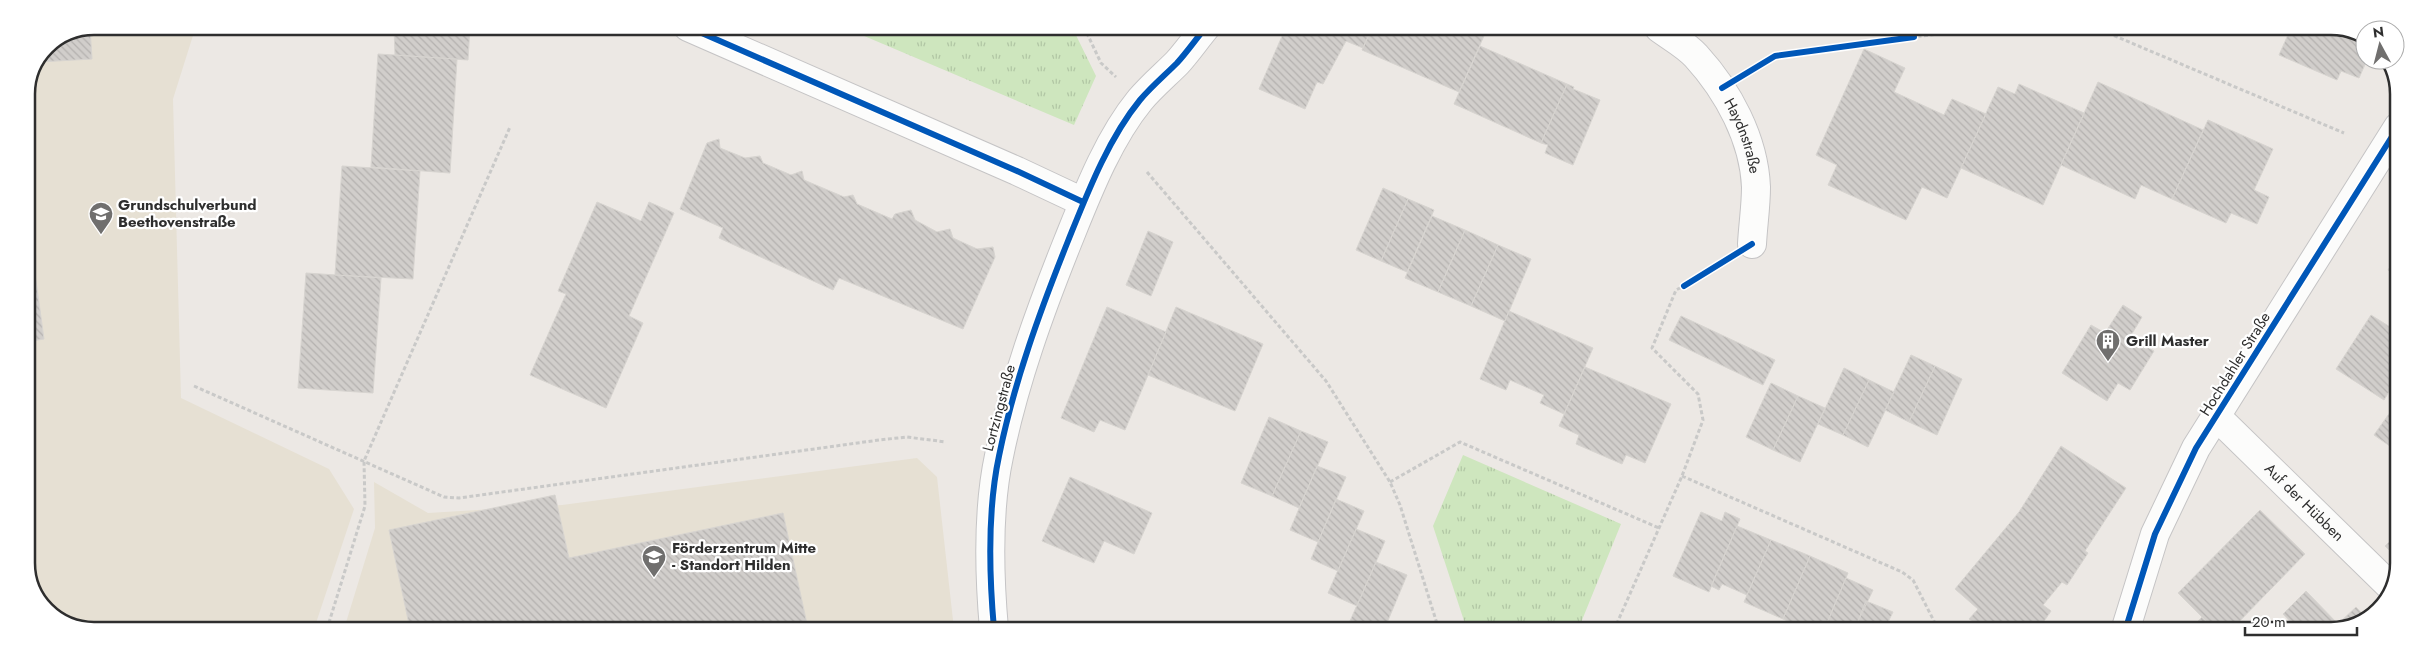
<svg xmlns="http://www.w3.org/2000/svg" width="2425" height="657" viewBox="0 0 2425 657" font-family="Jost,sans-serif">
<style>
.education{fill:#e6e0d3}
.grass{fill:url(#grass-tufts)}
.building{fill:url(#building-back-hatch);stroke:#d7d4d0}
.lines{fill:none;stroke-linecap:round;stroke-linejoin:round}
.street-casing{stroke:#c5c4c5;stroke-width:30}
.secondary-casing{stroke:#c5c4c5;stroke-width:30}
.path{stroke:#c9c9c8;stroke-width:3;stroke-dasharray:4 2.5;stroke-linecap:butt}
.street{stroke:#fcfcfb;stroke-width:28}
.secondary{stroke:#fcfcfb;stroke-width:28}
.cycleway-casing{stroke:#fff;stroke-width:9}
.cycleway{stroke:#0057b8;stroke-width:6}
.labels{text-anchor:middle;dominant-baseline:central;stroke-width:4.5;stroke-linejoin:round;paint-order:stroke}
.street-label{font-size:15px;fill:#2e2e2e;stroke:#fff}
.poi-label{font-size:15px;font-weight:bold;fill:#2e2e2e;stroke:#fff;text-anchor:start}
.rim{fill:none;stroke:#2e2e2e;stroke-width:2.5}
</style>
<defs>
<pattern id="grass-tufts" width="24" height="20" patternUnits="userSpaceOnUse" patternTransform="scale(1.25)"><rect width="24" height="20" fill="#cee6be"/><path d="M3 7l-1-3M5 7V3M7 7l1-3M15 17l-1-3M17 17v-4M19 17l1-3" fill="none" stroke="#b1c6a4"/></pattern>
<pattern id="building-back-hatch" width="6" height="6" patternUnits="userSpaceOnUse" patternTransform="scale(1.25)"><rect width="6" height="6" fill="#d1cecb"/><path d="M-1 5l2 2M0 0l6 6M5-1l2 2" fill="none" stroke="#b4b1af"/></pattern>
</defs>
<rect width="100%" height="100%" fill="#ece8e4"/>
<path class="education" d="M94,26H196L173,99L181,398L329,469L354,509L314,629H77L43,608L26,568V93L46,46Z
M917,458L937,477L954,629H344L375,528L374,482L428,513L562,505Z"/>
<path class="grass" d="M843,27H1072L1096,76L1074,125Z
M1463,455L1621,524L1578,630H1467L1433,526Z"/>
<path class="building" d="M394,27H470L468,60L395,55Z
M1286,27L1372,28L1363,48L1346,41L1323,84L1317,82L1305,109L1259,89Z
M90,28L92,59L39,62L46,46Z
M1372,28H1484L1487,29L1459,92L1362,50Z
M2291,28H2348L2365,39V60H2367L2359,78L2341,71L2337,80L2279,55Z
M1480,46L1567,84L1541,143L1454,104Z
M1864,49L1905,68L1894,92L1944,115L1952,99L1986,114L1947,198L1922,187L1906,220L1828,185L1837,165L1816,155Z
M378,54L457,59L450,173L371,167Z
M2098,82L2203,130L2172,199L2141,185L2135,199L2061,165Z
M1567,84L1574,87L1573,89L1600,100L1573,165L1545,153L1548,145L1541,143Z
M2019,84L2084,113L2043,205L1961,168L1998,87L2015,94Z
M2208,120L2273,149L2254,190L2269,197L2257,224L2231,213L2226,223L2172,199Z
M719,139L720,148L745,158L760,156L763,163L791,175L802,171L804,180L844,197L853,195L857,204L892,219L895,214L911,210L915,220L937,232L950,229L953,238L977,249L993,247L995,257L963,329L839,278L833,290L719,238L723,228L680,209L707,143Z
M342,166L420,171L413,279L335,275Z
M1383,188L1408,199L1381,261L1356,250Z
M1408,199L1434,210L1407,272L1381,261Z
M597,202L641,221L649,202L674,213L629,316L643,323L606,408L530,375L566,294L558,291Z
M26,208L44,339L26,342Z
M1432,216L1465,230L1438,292L1405,278Z
M1465,230L1498,245L1471,306L1438,292Z
M1148,231L1173,242L1151,296L1126,285Z
M1498,245L1531,259L1505,321L1471,306Z
M2398,255V277L2388,270Z
M306,273L381,278L373,393L298,388Z
M2123,305L2142,317L2130,337L2154,351L2130,390L2118,383L2107,401L2062,373L2091,325L2105,333Z
M1107,307L1166,332L1125,430L1100,420L1094,432L1061,418Z
M1176,307L1263,344L1235,411L1148,375Z
M1509,311L1593,348L1564,414L1540,403L1544,395L1510,380L1506,390L1480,379Z
M2371,315L2398,332L2397,378L2384,400L2336,369Z
M1681,316L1775,360L1763,385L1669,340Z
M1911,355L1935,366L1909,422L1885,410Z
M1935,366L1962,379L1937,435L1909,422Z
M1585,367L1671,404L1645,463L1626,455L1622,464L1576,444L1579,435L1559,426Z
M1844,368L1869,380L1843,435L1818,424Z
M1869,380L1894,392L1868,447L1843,435Z
M1771,383L1798,396L1773,450L1746,437Z
M1798,396L1825,408L1800,462L1773,450Z
M2396,404L2397,406V451L2374,435Z
M1269,417L1301,431L1272,496L1241,483Z
M1301,431L1328,442L1299,508L1272,496Z
M2061,446L2126,488L2085,551L2088,553L2067,585L2062,582L2043,605L2051,611L2038,630H1986L1969,619L1978,609L1955,589L2019,512Z
M1317,466L1346,477L1318,542L1290,530Z
M1070,477L1152,513L1134,554L1104,541L1094,563L1042,541Z
M555,495L569,558L783,513L807,624L782,629H410L389,530Z
M1336,499L1364,511L1338,571L1311,559Z
M2260,510L2305,554L2230,631H2216L2178,593Z
M1701,512L1722,521L1725,512L1740,519L1709,592L1673,576Z
M1737,526L1771,540L1747,595L1722,584L1719,590L1711,586Z
M1356,529L1385,541L1357,606L1328,593Z
M2397,534V558L2385,546Z
M1771,540L1810,556L1783,619L1744,602Z
M1810,556L1848,573L1824,630H1809L1783,619Z
M1376,562L1407,575L1384,630H1371L1350,621Z
M1846,578L1873,590L1854,630H1824Z
M2306,591L2338,624L2331,631H2299L2283,614Z
M1866,601L1893,612L1884,630H1854Z
M2356,607L2367,619L2331,631L2338,624Z
M2202,617L2216,631H2188Z
M1234,622L1251,630H1231Z"/>
<g class="lines">
<defs>
<g id="street">
<path d="M688,27L1017,171L1083,202"/>
<path id="s1" d="M1659,28C1671,37 1686,45 1696,56C1728,91 1754,139 1756,187C1756,206 1753,225 1752,244"/>
<path id="s2" d="M2217,417L2392,588"/>
<path d="M994,629C989,573 987,512 999,456C1014,382 1040,311 1068,241C1087,194 1108,139 1140,100C1151,87 1165,75 1177,63C1187,52 1196,39 1206,27"/>
</g>
<path id="secondary" d="M2125,631L2155,534L2196,448L2398,127"/>
</defs>
<use href="#street" class="street-casing"/>
<use href="#secondary" class="secondary-casing"/>
<path class="path" d="M1084,27L1101,63L1116,77
M1917,28L1914,37L1989,28
M2096,28L2344,133
M1147,172L1326,381L1390,482L1400,505L1439,630
M194,386L444,497L459,498L879,440L907,437L946,442
M1682,476L1902,572L1913,580L1936,625L1942,630
M1390,482L1460,442L1659,528
M327,629L365,506L364,461L510,127
M1614,630L1682,476L1703,420L1698,394L1652,348L1676,290L1684,286"/>
<use href="#street" class="street"/>
<use href="#secondary" class="secondary"/>
<defs>
<path id="cycleway" d="M688,27L1017,171L1083,202
M1722,88L1775,56L1914,37
M1684,286L1752,244
M994,629C989,573 987,512 999,456C1014,382 1040,311 1068,241C1087,194 1108,139 1140,100C1151,87 1165,75 1177,63C1187,52 1196,39 1206,27
M2125,631L2155,534L2196,448L2398,127"/>
</defs>
<use href="#cycleway" class="cycleway-casing"/>
<use href="#cycleway" class="cycleway"/>
</g>
<defs>
<symbol id="school-pin" viewBox="-11 -11 22 30"><path d="M0 17L-7.5 6A9.5 9.5 0 1 1 7.5 6Z" fill="#706f6e" stroke="#fff"/><path d="M0-5L7-2L0 1L-7-2ZM-4 1L0 2.5L4 1V4Q0 6-4 4Z" fill="#fff"/></symbol>
<symbol id="building-pin" viewBox="-11 -11 22 30"><path d="M0 17L-7.5 6A9.5 9.5 0 1 1 7.5 6Z" fill="#706f6e" stroke="#fff"/><path d="M-4-6H4V6H1V3H-1V6H-4ZM-2.5-4.3h1.7v1.8h-1.7ZM.8-4.3h1.7v1.8H.8ZM-2.5-1h1.7V.8h-1.7ZM.8-1h1.7V.8H.8Z" fill="#fff"/></symbol>
</defs>
<g fill-rule="evenodd">
<use href="#school-pin" x="87" y="200" width="28" height="38"/>
<use href="#building-pin" x="2094" y="327" width="28" height="38"/>
<use href="#school-pin" x="640" y="543" width="28" height="38"/>
</g>
<g class="labels">
<g class="street-label">
<text stroke="none"><textPath href="#s1" startOffset="140">Haydnstraße</textPath></text>
<text transform="translate(2235 364) rotate(-58)">Hochdahler Straße</text>
<text transform="translate(999 408) rotate(-75)">Lortzingstraße</text>
<text stroke="none"><textPath href="#s2" startOffset="122">Auf der Hübben</textPath></text>
</g>
<g class="poi-label">
<text x="118" y="205">Grundschulverbund<tspan x="118" dy="17">Beethovenstraße</tspan></text>
<text x="2126" y="341">Grill Master</text>
<text x="672" y="548">Förderzentrum Mitte<tspan x="672" dy="17">- Standort Hilden</tspan></text>
</g>
</g>
<path d="M0 0H2425V657H0ZM94 35H2331A59 59 0 0 1 2390 94V563A59 59 0 0 1 2331 622H94A59 59 0 0 1 35 563V94A59 59 0 0 1 94 35Z" fill="#fff" fill-rule="evenodd"/>
<path class="rim" d="M94 35H2331A59 59 0 0 1 2390 94V563A59 59 0 0 1 2331 622H94A59 59 0 0 1 35 563V94A59 59 0 0 1 94 35Z"/>
<g transform="translate(2380 45) rotate(353)"><circle r="24" fill="#ffffff" stroke="#ababab"/>
<path d="M0-4L9 19L0 12L-9 19Z" fill="#706f6e"/>
<text y="-8" font-size="14" font-weight="bold" text-anchor="middle" fill="#2e2e2e">N</text>
</g>
<path d="M2245 627v8h112v-8" fill="none" stroke="#2e2e2e" stroke-width="2.5"/>
<text x="2252" y="627" font-size="15" fill="#2e2e2e" stroke="#ffffff" stroke-width="4" paint-order="stroke">20 m</text>
</svg>
